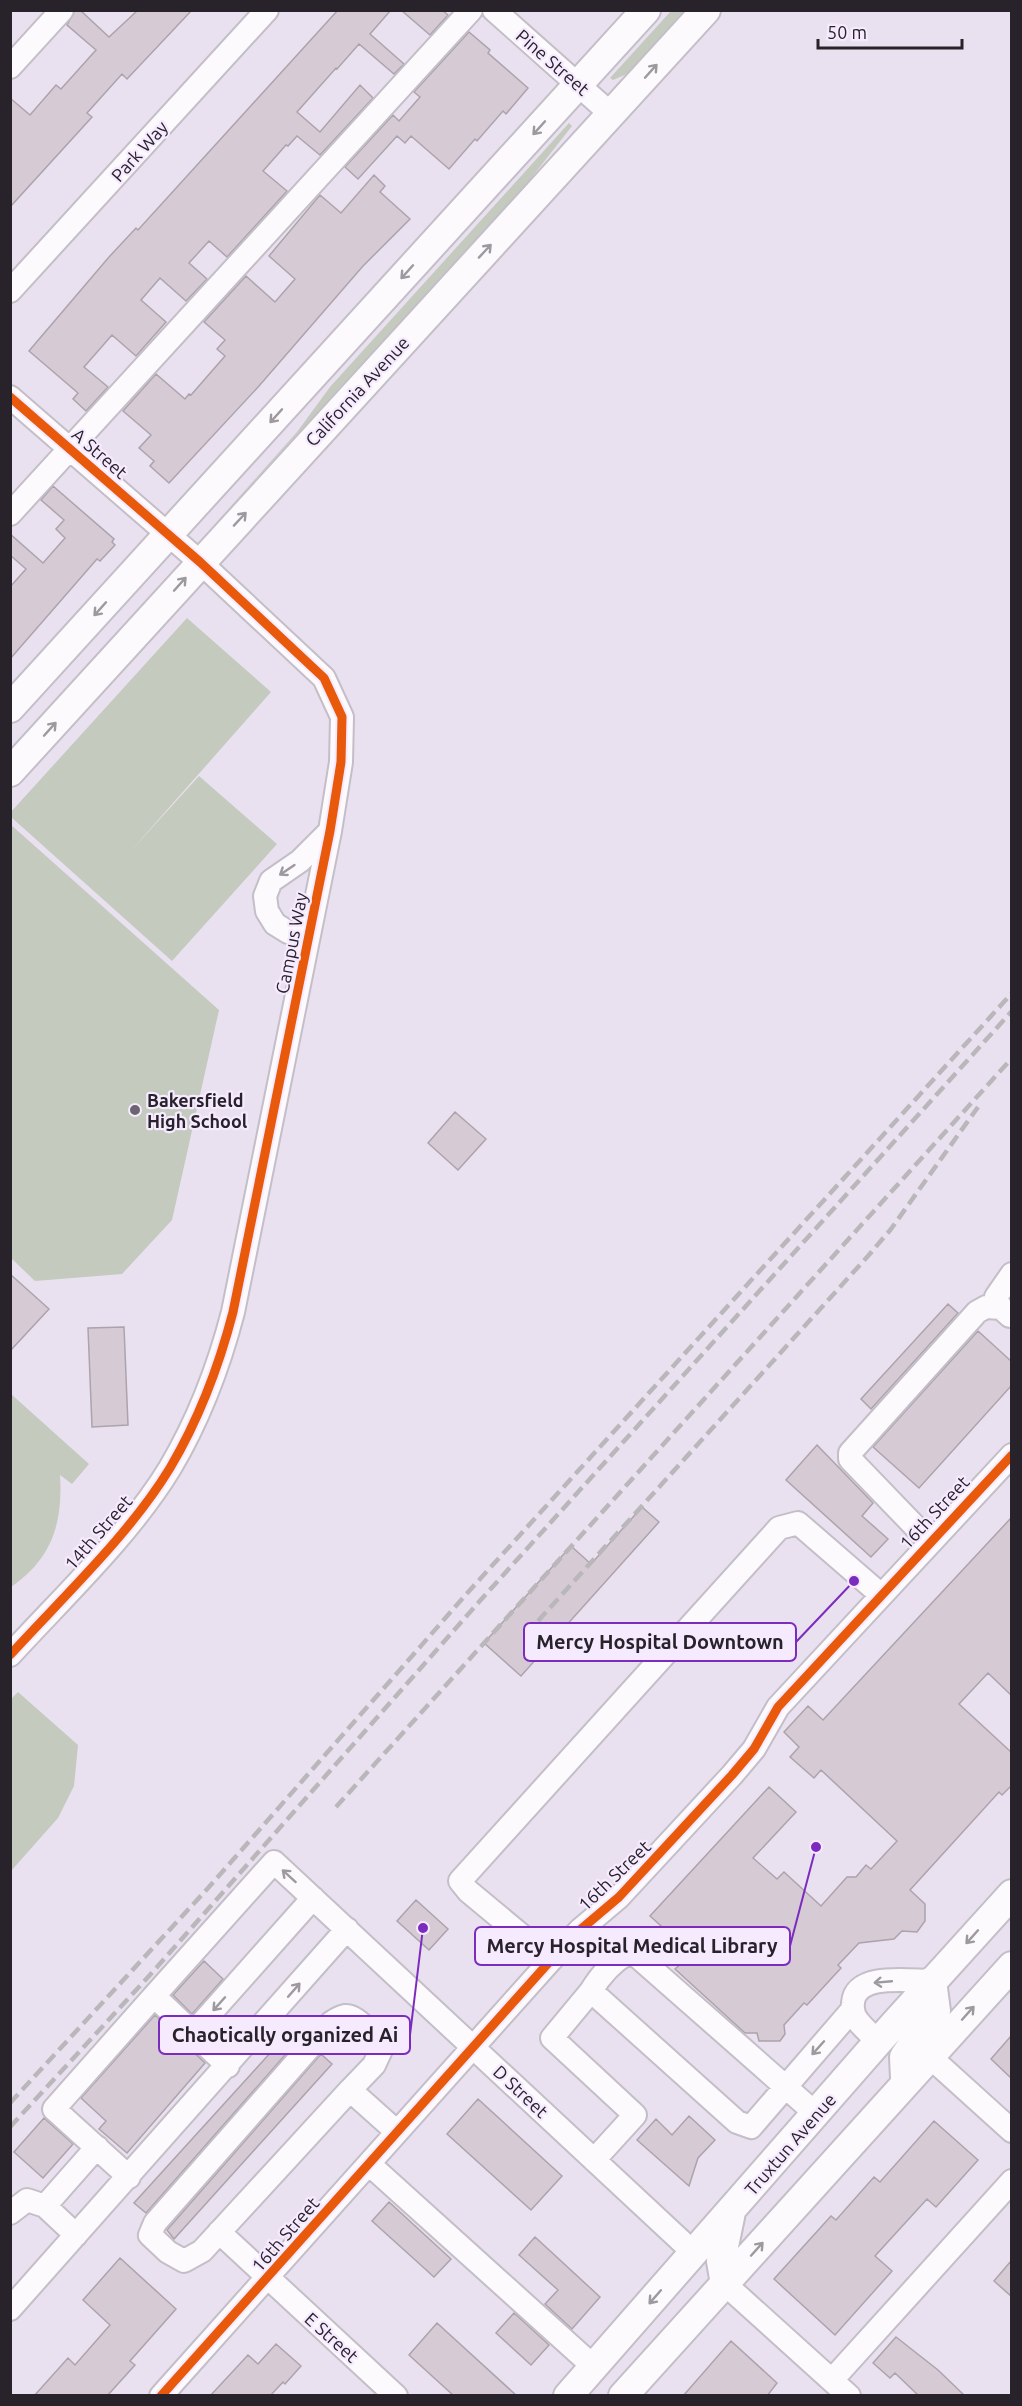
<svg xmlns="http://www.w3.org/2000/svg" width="1022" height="2406" viewBox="0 0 1022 2406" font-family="Ubuntu,sans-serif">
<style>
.grass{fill:#c4cabe}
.building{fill:#d6cad5;stroke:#aca3ac;stroke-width:1.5}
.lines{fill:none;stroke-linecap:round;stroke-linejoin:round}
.minor-casing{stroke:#c4bec8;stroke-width:26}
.major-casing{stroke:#c4bec8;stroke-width:32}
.minor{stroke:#fcfafd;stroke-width:22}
.major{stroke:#fcfafd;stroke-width:28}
.rail{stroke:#b9b7ba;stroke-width:4.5;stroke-dasharray:12 6;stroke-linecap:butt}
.cycleway-casing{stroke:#f6eaff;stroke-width:13}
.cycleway{stroke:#e8590c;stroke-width:9}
.oneway{stroke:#9d999e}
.poi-dot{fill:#6c6570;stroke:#f6eaff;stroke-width:2}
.labels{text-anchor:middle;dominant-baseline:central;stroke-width:4.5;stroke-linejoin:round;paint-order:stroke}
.street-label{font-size:18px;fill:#28222b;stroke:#f6eaff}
.poi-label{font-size:18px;font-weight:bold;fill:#28222b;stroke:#f6eaff;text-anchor:start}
.leader{fill:none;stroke:#7b2cbf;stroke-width:2}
.callout-dot{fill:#7b2cbf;stroke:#f6eaff;stroke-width:2}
.callout{fill:#f6eaff;stroke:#7b2cbf;stroke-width:2}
.callout-label{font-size:20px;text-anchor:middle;font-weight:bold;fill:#28222b}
</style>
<rect width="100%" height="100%" fill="#e9e1ef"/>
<path class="grass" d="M671,11H688L629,73L613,80L610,78Z
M569,123L572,126L514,200L340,394L298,433L214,525L297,432L330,387Z
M187,618L271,692L129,853L199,776L277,844L172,961L11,817L10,813Z
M10,824L219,1010L172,1220L122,1274L35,1281L11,1258Z
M11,1394L89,1464L72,1484L60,1475C63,1523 52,1559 11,1587Z
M18,1692L78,1745L74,1786L58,1818L11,1871L10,1700Z"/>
<path class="building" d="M75,10H80L109,37L138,10H192L127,79L122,74L87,113L92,117L10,207V98L30,115L56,85L61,89L96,50L67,25Z
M338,10H391L370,34L404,64L394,74L359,44L337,69L336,68L297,112L320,132L360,85L373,98L320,155L297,136L288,146L286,145L263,171L287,191L227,257L209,241L189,263L207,279L186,301L160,278L141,300L166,322L136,356L112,335L84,367L108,387L86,411L73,399L78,393L29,351L109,257L136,228L138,230Z
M401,10H442L448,15L430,35Z
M469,32L490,50L488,53L528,88L506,114L503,111L477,141L475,139L449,169L411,136L405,143L397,136L358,179L345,167L393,115L399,121L420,97L414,92Z
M374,175L385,186L380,192L410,219L363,266L259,386L169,483L150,466L154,461L139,448L151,435L123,411L156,374L185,399L189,394L191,395L225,356L217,349L225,340L204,322L246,276L275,302L295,279L269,256L320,195L341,213Z
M53,486L114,539L112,542L115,545L100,561L97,559L10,659V587L26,569L10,555V534L43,563L65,538L56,529L64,520L41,500Z
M455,1112L486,1139L458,1170L428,1143Z
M10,1274L49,1309L10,1351Z
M948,1304L958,1313L871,1409L861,1399Z
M124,1327L128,1425L92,1427L88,1328Z
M978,1331L1011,1361V1386L919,1488L873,1447Z
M817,1445L873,1503L862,1516L888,1539L871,1557L786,1480Z
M642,1507L659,1522L521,1676L484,1643L571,1546L591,1564Z
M1011,1518V1695L988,1673L959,1704L1011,1752V1786L1002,1795L999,1792L910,1890L925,1904V1921L917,1932L902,1931L894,1939L859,1943L838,1965L841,1968L807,2005L804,2003L784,2025L785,2034L780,2041H759L757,2033H745L675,1969L692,1954L650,1916L769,1787L796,1812L753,1858L777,1879L784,1872L821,1906L847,1877H856L866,1865L871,1869L897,1841L821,1770L814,1778L790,1757L799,1747L784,1732L808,1706L823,1720Z
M416,1900L448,1929L429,1950L397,1921Z
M204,1961L223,1979L192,2014L173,1995Z
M155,2015L205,2063L127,2153L99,2129L106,2121L81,2098Z
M291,2030L300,2038L146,2213L134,2203Z
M1011,2036V2078L991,2059Z
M321,2054L332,2064L174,2239L167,2230Z
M478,2099L562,2176L531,2210L447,2134Z
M689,2116L715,2140L698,2158L689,2186L637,2140L656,2119L672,2135Z
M44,2118L73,2144L43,2178L14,2152Z
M934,2121L978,2160L936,2207L927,2199L875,2256L892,2271L835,2335L774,2279L831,2216L836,2220L874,2177L880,2182Z
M389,2202L451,2259L434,2277L372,2221Z
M535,2237L600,2297L572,2329L545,2304L558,2290L519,2255Z
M120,2258L176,2309L130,2361L135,2365L107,2396H34L68,2358L75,2365L110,2325L83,2300Z
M1011,2261V2296L994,2281Z
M514,2313L549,2345L531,2365L496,2333Z
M437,2323L517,2396H454L409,2355Z
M896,2337L938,2370L965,2396H919L895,2373L890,2378L873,2363Z
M731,2341L777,2383L767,2396H683Z
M276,2344L301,2366L285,2384L283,2382L270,2396H210L248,2355L258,2364Z"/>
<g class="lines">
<defs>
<path id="minor" d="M494,10L611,114
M10,67L62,10
M10,291L267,10
M10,397L200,562L324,678L342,717L341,762L330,831L233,1312C219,1366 199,1419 170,1468C130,1534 63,1597 10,1655
M10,514L471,10
M309,935L288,932L275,924L267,911L265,896L271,881L300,861L330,831
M1010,1316L1001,1308L996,1297L1012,1274
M930,1542L850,1459V1453L977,1312L986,1307L1001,1308
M551,1960L468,1891L460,1881L779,1528L798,1523L880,1594
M591,1991L552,2038L635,2115L594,2160
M193,2033L313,1898
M878,2042C872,2035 863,2028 858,2021C854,2016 852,2010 853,2003C855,1972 910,1981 932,1981
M929,2056L1012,2131
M228,2066L154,1996L274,1862L694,2253
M350,2090L202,2251L184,2261L168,2252L150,2235L155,2223L331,2023C335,2020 340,2017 345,2016C358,2015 376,2039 381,2050L374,2065L350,2090L397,2132
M816,2114C757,2061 697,2009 637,1956L628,1953C612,1962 600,1976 591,1991L737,2122L751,2127L852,2010
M369,2164L594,2367
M129,2177L54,2109L154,1996
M10,2213L27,2200L45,2206
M219,2232L396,2396
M76,2235L45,2206L97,2147
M725,2284L849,2396
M10,2309L347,1929
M832,2380L1012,2181
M161,2396L551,1960L580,1930L619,1897L732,1775L754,1749L778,1707L1012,1455"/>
<path id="major" d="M10,708L646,10
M10,772L706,10
M905,2078L904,2057L936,2011L932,1981
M725,2284L721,2261L731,2212
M568,2396L878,2042L1012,1894
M623,2396L1012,1966"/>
</defs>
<use href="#minor" class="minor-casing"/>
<use href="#major" class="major-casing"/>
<use href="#minor" class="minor"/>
<use href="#major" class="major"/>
<path class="rail" d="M538,1621L868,1256L891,1229L978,1107
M336,1807L1012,1058
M10,2103L209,1887L470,1590L1012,993
M10,2127L149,1976L478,1603L1012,1011"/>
<defs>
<path id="cycleway" d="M10,397L200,562L324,678L342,717L341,762L330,831L233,1312C219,1366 199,1419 170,1468C130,1534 63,1597 10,1655
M161,2396L551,1960L580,1930L619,1897L732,1775L754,1749L778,1707L1012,1455"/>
</defs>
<use href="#cycleway" class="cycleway-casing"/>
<use href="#cycleway" class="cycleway"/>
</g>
<defs><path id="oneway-shaft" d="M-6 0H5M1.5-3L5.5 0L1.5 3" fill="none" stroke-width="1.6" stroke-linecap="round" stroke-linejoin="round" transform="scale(1.5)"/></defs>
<g class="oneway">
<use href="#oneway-shaft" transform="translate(651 71) rotate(-48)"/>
<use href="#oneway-shaft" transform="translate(539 128) rotate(132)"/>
<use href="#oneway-shaft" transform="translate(485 251) rotate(-47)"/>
<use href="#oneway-shaft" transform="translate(407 272) rotate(132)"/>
<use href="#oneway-shaft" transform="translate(276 416) rotate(132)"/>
<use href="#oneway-shaft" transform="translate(240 519) rotate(-47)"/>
<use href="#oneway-shaft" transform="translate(180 584) rotate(-48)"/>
<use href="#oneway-shaft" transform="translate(100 609) rotate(132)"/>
<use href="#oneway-shaft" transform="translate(50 729) rotate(-48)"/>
<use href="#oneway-shaft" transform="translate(287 870) rotate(146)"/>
<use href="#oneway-shaft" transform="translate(289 1876) rotate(-138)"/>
<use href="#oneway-shaft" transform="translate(972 1937) rotate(132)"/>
<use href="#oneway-shaft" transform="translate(883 1982) rotate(175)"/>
<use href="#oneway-shaft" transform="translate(294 1990) rotate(-49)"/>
<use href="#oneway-shaft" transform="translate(219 2004) rotate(132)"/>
<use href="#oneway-shaft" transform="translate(968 2013) rotate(-48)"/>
<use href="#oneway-shaft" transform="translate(818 2048) rotate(132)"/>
<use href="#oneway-shaft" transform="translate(757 2249) rotate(-48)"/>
<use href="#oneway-shaft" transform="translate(655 2297) rotate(131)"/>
</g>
<circle class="poi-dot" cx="135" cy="1110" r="6"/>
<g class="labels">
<g class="street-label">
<text transform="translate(553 62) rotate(41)">Pine Street</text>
<text transform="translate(139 151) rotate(-48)">Park Way</text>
<text transform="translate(357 391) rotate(-47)">California Avenue</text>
<text transform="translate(100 453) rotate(41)">A Street</text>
<text transform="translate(291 943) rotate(-79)">Campus Way</text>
<text transform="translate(934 1512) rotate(-47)">16th Street</text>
<text transform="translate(98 1532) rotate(-49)">14th Street</text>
<text transform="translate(614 1875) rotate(-44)">16th Street</text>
<text transform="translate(521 2091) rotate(43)">D Street</text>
<text transform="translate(790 2144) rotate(-49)">Truxtun Avenue</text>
<text transform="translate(285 2234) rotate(-49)">16th Street</text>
<text transform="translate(332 2337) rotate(42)">E Street</text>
</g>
<g class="poi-label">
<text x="147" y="1100">Bakersfield<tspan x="147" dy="21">High School</tspan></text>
</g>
</g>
<path class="leader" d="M854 1581L796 1642M816 1847L790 1946M423 1928L410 2035"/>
<g class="callout-dot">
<circle cx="854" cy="1581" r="6"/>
<circle cx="816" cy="1847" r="6"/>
<circle cx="423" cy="1928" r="6"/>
</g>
<g class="callout">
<rect x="524" y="1623" width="272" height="38" rx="6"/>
<rect x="475" y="1927" width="315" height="38" rx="6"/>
<rect x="159" y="2016" width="251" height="38" rx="6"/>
</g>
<g class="callout-label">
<text x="660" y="1649">Mercy Hospital Downtown</text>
<text x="632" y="1953">Mercy Hospital Medical Library</text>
<text x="285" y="2042">Chaotically organized Ai</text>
</g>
<rect width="1022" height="2406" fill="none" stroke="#28222b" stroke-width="24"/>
<path d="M818 39v9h144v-9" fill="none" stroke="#28222b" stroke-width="3"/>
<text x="827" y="39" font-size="18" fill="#28222b" stroke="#f6eaff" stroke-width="4.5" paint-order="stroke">50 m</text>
</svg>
